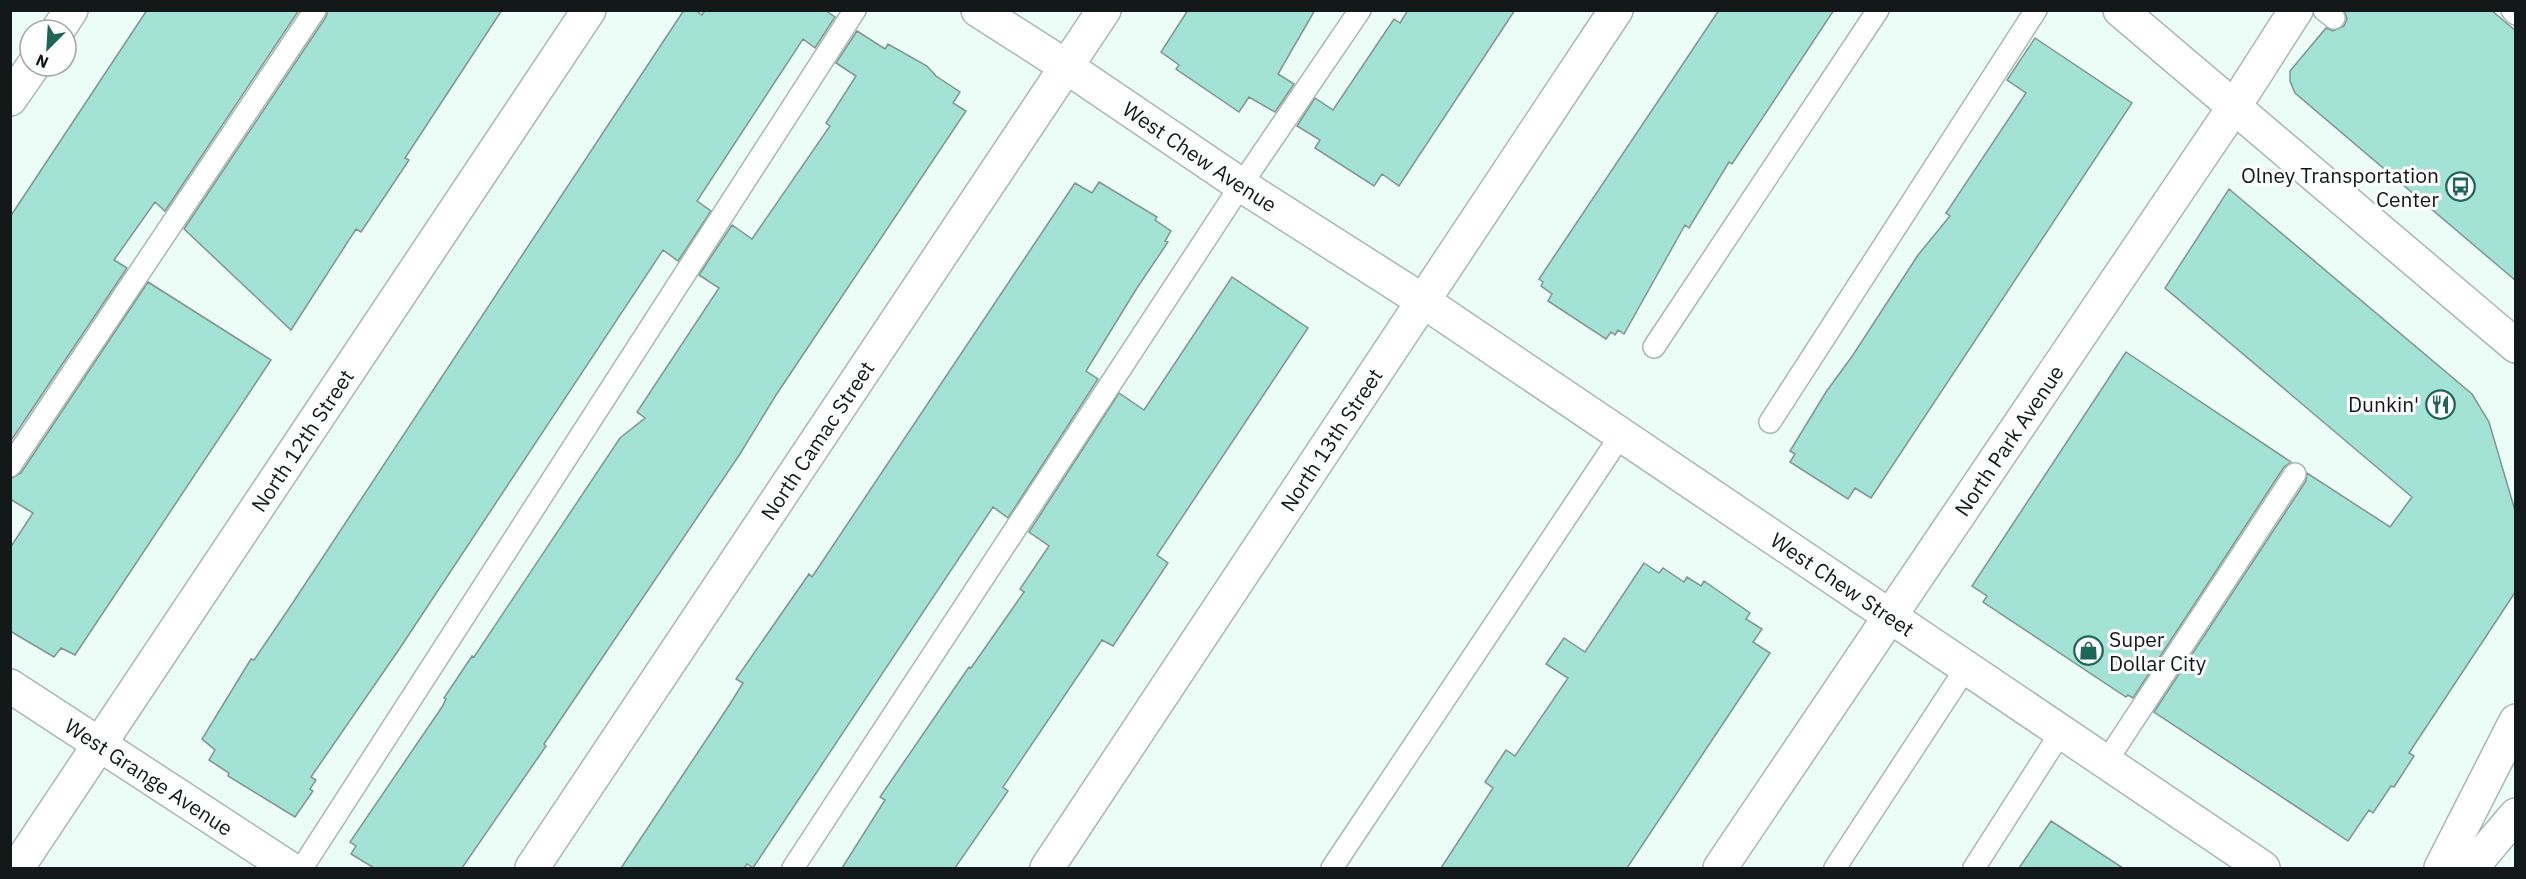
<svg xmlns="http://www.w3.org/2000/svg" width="2526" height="879" viewBox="0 0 2526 879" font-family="'IBM Plex Sans',sans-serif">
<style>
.building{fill:#a2e3d5;stroke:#83938f;stroke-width:1.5}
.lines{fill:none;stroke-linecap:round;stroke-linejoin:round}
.service-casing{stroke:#a7b8b3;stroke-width:24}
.minor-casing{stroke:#a7b8b3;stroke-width:36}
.tertiary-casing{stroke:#a7b8b3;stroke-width:36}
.primary-casing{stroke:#a7b8b3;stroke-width:36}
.service{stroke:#fff;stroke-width:21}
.minor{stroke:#fff;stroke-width:33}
.tertiary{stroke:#fff;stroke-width:33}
.primary{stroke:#fff;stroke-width:33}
.labels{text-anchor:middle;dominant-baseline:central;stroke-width:6;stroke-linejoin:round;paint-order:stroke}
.street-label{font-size:21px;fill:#131918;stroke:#fff}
.poi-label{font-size:21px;fill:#131918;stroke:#fff;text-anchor:end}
</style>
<rect width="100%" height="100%" fill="#ecfdf8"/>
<path class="building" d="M147,10H299L165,211L155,202L114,260L127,268L10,442V217Z
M328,10H502L405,158L409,160L361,232L356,229L291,330L184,229L326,17Z
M684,10H695L702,15L705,10H825L835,17L815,48L803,39L697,201L711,211L678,261L663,250L400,648L311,777L316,780L310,789L313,791L295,817L228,776L229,773L209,760L215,750L202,739L251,659L254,660L290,607Z
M1188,10H1315L1278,74L1294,84L1275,112L1249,97L1239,112L1176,69L1179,65L1161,52Z
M1408,10H1515L1399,186L1382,174L1374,186L1315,148L1320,140L1297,126L1315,98L1333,110L1394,19L1400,23Z
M1719,10H1834L1732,164L1729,162L1689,228L1685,225L1624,334L1618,330L1615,335L1611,332L1606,339L1548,301L1552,294L1541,286L1543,282L1539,279Z
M2344,10H2491L2516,31V281L2295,93L2290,81V71L2326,28L2333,31L2344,26L2347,19Z
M857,31L885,49L888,44L927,66L936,76L960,92L953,103L966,111L776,395L740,454L544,744L546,746L462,868H374L351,854L356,846L350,842L442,707L446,699L444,698L472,656L474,657L620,438L645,418L637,412L719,288L699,275L732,225L752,239L830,126L826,123L856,76L836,63Z
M2035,38L2132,103L1871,498L1855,488L1848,499L1790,462L1795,454L1790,451L1826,392L1853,355L1918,255L1950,216L1946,213L2026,93L2007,80Z
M1099,182L1157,217L1155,220L1171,231L1165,241L1168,242L1137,288L1086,371L1098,379L1008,518L993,507L753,868L747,864L744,868H621L730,704L743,683L736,679L809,574L812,577L1075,183L1092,193Z
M2229,189L2472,394L2489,422L2516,514V591L2409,753L2414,756L2394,787L2391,786L2373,813L2369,810L2348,841L2154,712L2306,481L2307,473L2390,527L2412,497L2165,288Z
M1232,277L1308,328L1157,555L1168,563L1113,646L1102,640L1003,787L1008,791L955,868H842L885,800L880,797L969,667L971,668L1024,592L1020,589L1049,546L1029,532L1119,393L1144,410Z
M148,282L271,360L75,655L61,648L54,657L10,631V548L33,513L10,499V479L21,473Z
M2126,352L2291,462L2284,467L2133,698L2128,695L2126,697L1983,602L1987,596L1972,586Z
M1644,563L1659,573L1663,568L1684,582L1687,577L1701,586L1704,581L1750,613L1746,619L1762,629L1753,642L1770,653L1732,710L1627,868H1441L1493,788L1485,782L1506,750L1515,756L1568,678L1546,664L1564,638L1585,652Z
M2051,821L2123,868H2019Z"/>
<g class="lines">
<defs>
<path id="service" d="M2324,10L2334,18
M2512,10L2516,14
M1654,347L1878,10
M1770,422L2036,10
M10,466L315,10
M2106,762L2295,474
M302,868L855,10
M793,868L1241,185L1360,10
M1332,868L1621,435
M1835,868L1966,668
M1974,868L2061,732"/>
<g id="minor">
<path id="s1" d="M978,10L1067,67L1241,185L1423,301L2263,868"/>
<path d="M58,30L71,10"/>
<path d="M10,99L33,66"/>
<path id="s2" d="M10,686L289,868"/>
<path id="s3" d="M17,868L589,10"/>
<path id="s4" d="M532,868L1104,10"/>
<path id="s5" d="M1047,868L1616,10"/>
<path id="s6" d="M1720,868L2234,107L2296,10"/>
</g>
<path id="tertiary" d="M2120,10L2516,346"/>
<path id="primary" d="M2441,868L2516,721
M2471,868L2516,815"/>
</defs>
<use href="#service" class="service-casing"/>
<use href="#minor" class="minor-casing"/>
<use href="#tertiary" class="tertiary-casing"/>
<use href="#primary" class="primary-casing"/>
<use href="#service" class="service"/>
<use href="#minor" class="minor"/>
<use href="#tertiary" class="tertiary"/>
<use href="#primary" class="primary"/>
</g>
<defs>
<symbol id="bus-ring" viewBox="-11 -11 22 22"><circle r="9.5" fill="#fff" stroke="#1f665a" stroke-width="1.5"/><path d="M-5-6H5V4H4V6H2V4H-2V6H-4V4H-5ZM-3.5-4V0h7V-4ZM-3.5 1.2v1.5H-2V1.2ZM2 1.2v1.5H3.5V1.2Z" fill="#1f665a"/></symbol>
<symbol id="restaurant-ring" viewBox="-11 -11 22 22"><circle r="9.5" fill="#fff" stroke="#1f665a" stroke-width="1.5"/><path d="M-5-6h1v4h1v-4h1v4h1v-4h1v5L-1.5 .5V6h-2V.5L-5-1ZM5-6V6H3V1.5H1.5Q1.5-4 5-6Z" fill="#1f665a"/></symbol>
<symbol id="shop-ring" viewBox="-11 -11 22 22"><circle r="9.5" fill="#fff" stroke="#1f665a" stroke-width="1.5"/><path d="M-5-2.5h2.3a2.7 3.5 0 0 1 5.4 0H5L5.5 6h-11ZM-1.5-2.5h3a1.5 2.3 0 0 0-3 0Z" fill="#1f665a"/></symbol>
</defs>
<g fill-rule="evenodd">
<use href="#bus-ring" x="2444" y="170" width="33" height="33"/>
<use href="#restaurant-ring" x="2424" y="388" width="33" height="33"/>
<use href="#shop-ring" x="2072" y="634" width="33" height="33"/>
</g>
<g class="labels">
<g class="street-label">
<text stroke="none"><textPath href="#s1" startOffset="266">West Chew Avenue</textPath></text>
<text stroke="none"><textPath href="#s3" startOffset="514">North 12th Street</textPath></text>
<text stroke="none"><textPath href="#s5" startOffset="514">North 13th Street</textPath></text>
<text stroke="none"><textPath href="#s4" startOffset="514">North Camac Street</textPath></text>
<text stroke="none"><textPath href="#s6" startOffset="516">North Park Avenue</textPath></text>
<text stroke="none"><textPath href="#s1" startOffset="1038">West Chew Street</textPath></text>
<text stroke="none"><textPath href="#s2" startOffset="166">West Grange Avenue</textPath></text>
</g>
<g class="poi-label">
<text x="2439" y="175">Olney Transportation<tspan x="2439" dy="24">Center</tspan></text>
<text x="2419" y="404">Dunkin'</text>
<text x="2109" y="639" text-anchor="start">Super<tspan x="2109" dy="24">Dollar City</tspan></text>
</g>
</g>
<rect width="2526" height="879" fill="none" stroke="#131918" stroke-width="24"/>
<g transform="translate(48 48) rotate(204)"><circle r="28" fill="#ffffff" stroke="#a1a3a3" stroke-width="1.5"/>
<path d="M0-4.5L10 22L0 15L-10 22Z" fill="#1f665a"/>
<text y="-9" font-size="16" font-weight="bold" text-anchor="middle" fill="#131918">N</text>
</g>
</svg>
